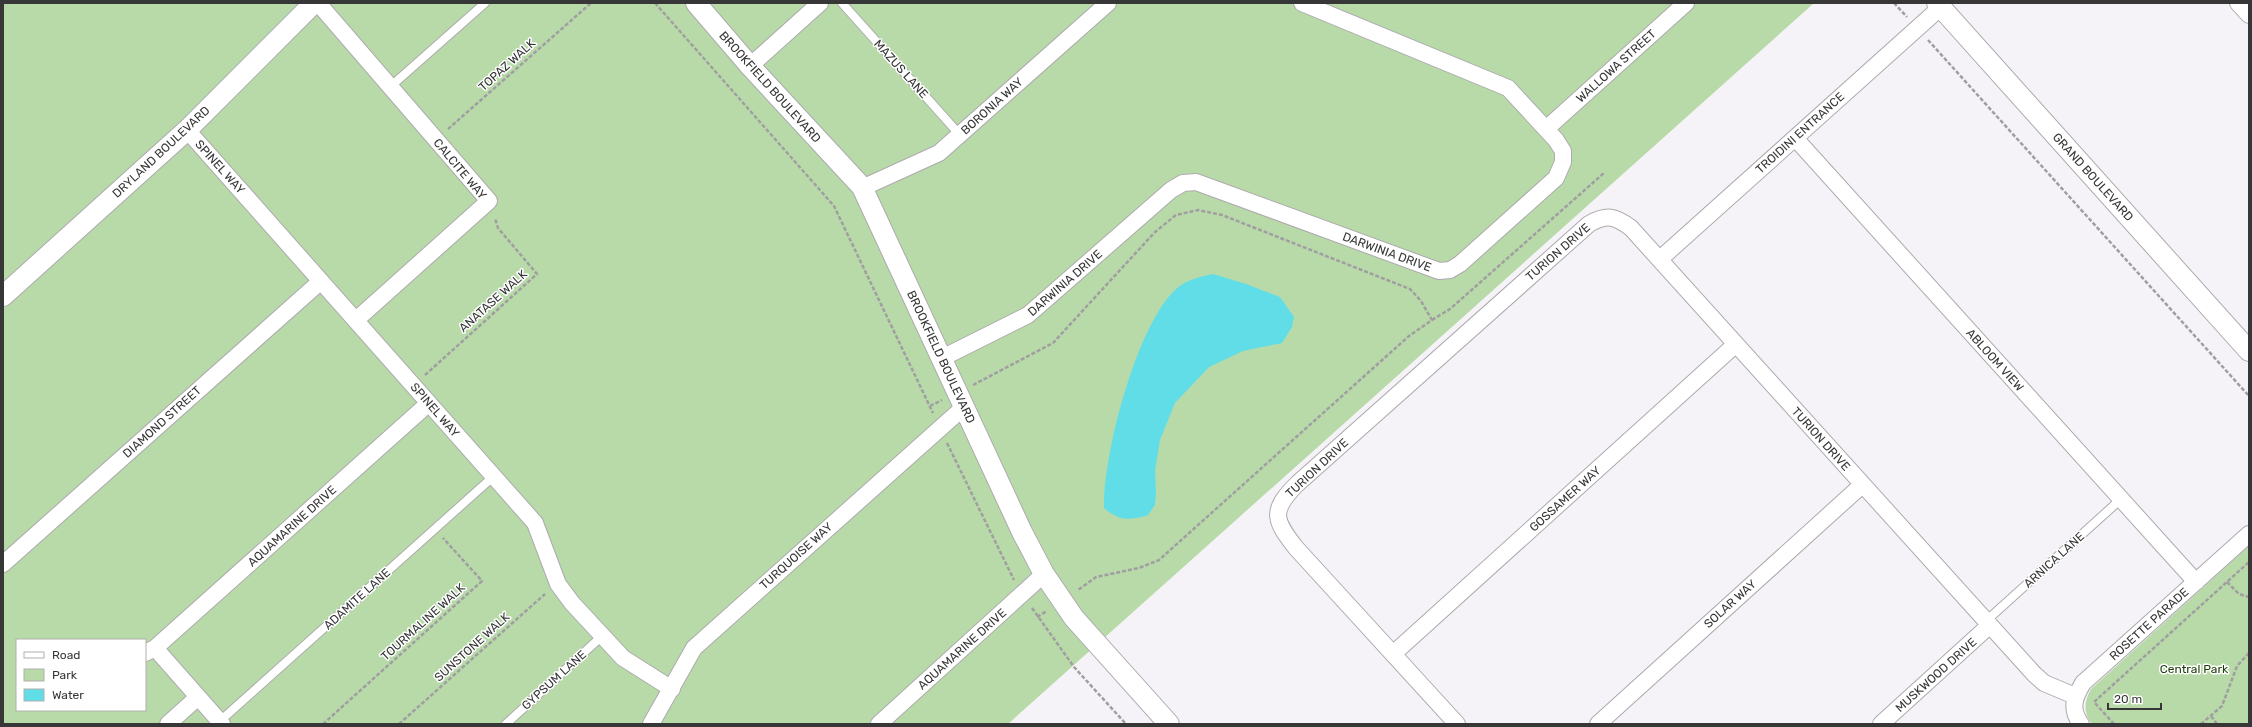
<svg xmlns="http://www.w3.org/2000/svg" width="2252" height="727" viewBox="0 0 2252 727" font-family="Rubik,sans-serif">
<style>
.green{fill:#b8daa8;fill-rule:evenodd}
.water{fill:#61dde8}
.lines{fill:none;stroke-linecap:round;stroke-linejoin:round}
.service-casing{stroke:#adaaae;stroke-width:10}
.minor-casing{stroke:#adaaae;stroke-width:18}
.tertiary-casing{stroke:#adaaae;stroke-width:22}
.path{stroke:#a09ea1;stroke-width:2.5;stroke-dasharray:4 2;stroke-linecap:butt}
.service{stroke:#fff;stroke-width:8}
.minor{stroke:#fff;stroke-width:16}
.tertiary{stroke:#fff;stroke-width:20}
.labels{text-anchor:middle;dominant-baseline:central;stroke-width:3;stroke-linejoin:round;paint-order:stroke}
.street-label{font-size:12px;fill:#383738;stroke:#fff}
.park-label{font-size:12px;fill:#203e0c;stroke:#fff}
</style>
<rect width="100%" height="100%" fill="#f6f3f8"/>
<path class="green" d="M3,3H1814L1008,724H3ZM17,640H145V710H17Z
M2249,546V724H2092C2083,713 2084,701 2091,689Z"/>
<path class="water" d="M1213,274L1246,284L1280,297L1294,317L1292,327L1282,343L1243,351L1209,367L1175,403L1160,440L1155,471L1156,492L1155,505L1148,515C1130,521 1119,521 1104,508C1103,455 1136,327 1175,290C1185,280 1199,277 1213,274Z"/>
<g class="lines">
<defs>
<path id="service" d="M842,3L960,135
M390,87L485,3
M1986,621L2121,499
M220,721L494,476
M506,724L602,636"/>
<path id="minor" d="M318,3L489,201L356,320
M2238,3L2249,15
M750,66L820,3
M1546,129L1686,3
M187,130L535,523L558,584L572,603L623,658L672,689
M1795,138L2196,582
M862,188L939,153L1108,3
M1660,259L1941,7
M942,358L1028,315L1171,190L1183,183L1196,182L1439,271L1450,270L1460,264L1556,178L1563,162V151L1556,140L1508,88L1302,3
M3,564L321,281
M155,648L222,724
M145,653L155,648L429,403
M1393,654L1736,344
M168,724L198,697
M651,724L694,648L964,407
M879,724L1044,574
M1457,724L1296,548C1274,520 1270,511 1297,484L1589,224C1607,214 1615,216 1631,228L2034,674L2044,683L2075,696
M1598,724L1862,485
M1881,724L1990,625
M2081,724C2070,709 2074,698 2083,683L2249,534"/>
<path id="tertiary" d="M696,3L750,66L862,187L1022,532L1044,574L1074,618L1169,724
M1937,3L2249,351
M3,296L187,130L314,3"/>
</defs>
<use href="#service" class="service-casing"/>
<use href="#minor" class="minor-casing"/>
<use href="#tertiary" class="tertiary-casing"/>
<path class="path" d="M655,3L834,206L933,413
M1894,3L1907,17
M1928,40L2249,396
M448,129L591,3
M1432,320L1450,309L1604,173
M425,375L537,274L498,228L495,218
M973,385L1053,343L1155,232L1176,215L1198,210L1222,215L1410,289L1421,301L1432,320L1409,336L1159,560L1139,568L1096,577L1078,590
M930,406L942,400
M947,443L1014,580
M2227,582L2239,594L2249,597
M1032,608L1074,667L1126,724
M1037,617L1047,611
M2211,716L2217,724
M323,724L482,581L443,538
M399,724L545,594
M2114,724L2094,702L2249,562
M2201,724L2222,706L2237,666L2249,653"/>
<use href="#service" class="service"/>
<use href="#minor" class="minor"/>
<use href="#tertiary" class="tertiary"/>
</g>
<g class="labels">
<g class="street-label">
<text transform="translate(507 65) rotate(-42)">TOPAZ WALK</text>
<text transform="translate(1616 66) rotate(-42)">WALLOWA STREET</text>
<text transform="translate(901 69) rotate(48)">MAZUS LANE</text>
<text transform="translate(770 87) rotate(48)">BROOKFIELD BOULEVARD</text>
<text transform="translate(992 106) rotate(-42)">BORONIA WAY</text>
<text transform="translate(1800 133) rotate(-42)">TROIDINI ENTRANCE</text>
<text transform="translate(161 152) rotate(-43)">DRYLAND BOULEVARD</text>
<text transform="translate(220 167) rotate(48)">SPINEL WAY</text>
<text transform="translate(460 169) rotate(50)">CALCITE WAY</text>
<text transform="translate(2093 177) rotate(48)">GRAND BOULEVARD</text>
<text transform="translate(1387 252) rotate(20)">DARWINIA DRIVE</text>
<text transform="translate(1558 252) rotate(-41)">TURION DRIVE</text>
<text transform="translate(1065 283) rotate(-41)">DARWINIA DRIVE</text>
<text transform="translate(493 301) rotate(-42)">ANATASE WALK</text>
<text transform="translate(941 357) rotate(65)">BROOKFIELD BOULEVARD</text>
<text transform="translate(1995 360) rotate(48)">ABLOOM VIEW</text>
<text transform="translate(435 410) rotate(49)">SPINEL WAY</text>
<text transform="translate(162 422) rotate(-42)">DIAMOND STREET</text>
<text transform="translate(1821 439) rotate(48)">TURION DRIVE</text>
<text transform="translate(1317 468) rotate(-43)">TURION DRIVE</text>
<text transform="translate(1565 499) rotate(-42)">GOSSAMER WAY</text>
<text transform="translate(292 526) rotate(-42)">AQUAMARINE DRIVE</text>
<text transform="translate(796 556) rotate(-42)">TURQUOISE WAY</text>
<text transform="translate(2054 560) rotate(-42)">ARNICA LANE</text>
<text transform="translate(357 599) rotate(-42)">ADAMITE LANE</text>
<text transform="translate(1730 604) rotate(-42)">SOLAR WAY</text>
<text transform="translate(423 622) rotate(-42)">TOURMALINE WALK</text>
<text transform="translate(2149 624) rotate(-42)">ROSETTE PARADE</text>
<text transform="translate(472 647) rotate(-42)">SUNSTONE WALK</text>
<text transform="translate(962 649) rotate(-42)">AQUAMARINE DRIVE</text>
<text transform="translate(1936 675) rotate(-42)">MUSKWOOD DRIVE</text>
<text transform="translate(554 680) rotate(-42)">GYPSUM LANE</text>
</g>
<g class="park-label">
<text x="2194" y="669">Central Park</text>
</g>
</g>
<rect width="2252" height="727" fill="none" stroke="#383738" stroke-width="8"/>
<rect x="16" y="639" width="130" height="72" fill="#ffffff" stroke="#afafaf"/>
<rect x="24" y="652" width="20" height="6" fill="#ffffff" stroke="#afafaf"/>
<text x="52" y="659" font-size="12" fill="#383738">Road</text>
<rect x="24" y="669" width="20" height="12" fill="#b8daa8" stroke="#afafaf"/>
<text x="52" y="679" font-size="12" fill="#383738">Park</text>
<rect x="24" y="689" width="20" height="12" fill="#61dde8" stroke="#afafaf"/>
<text x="52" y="699" font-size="12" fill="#383738">Water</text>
<path d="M2108 703v6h53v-6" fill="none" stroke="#383738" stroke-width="2"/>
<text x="2114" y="703" font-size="12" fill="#383738" stroke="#ffffff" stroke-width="3" paint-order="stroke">20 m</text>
</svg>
